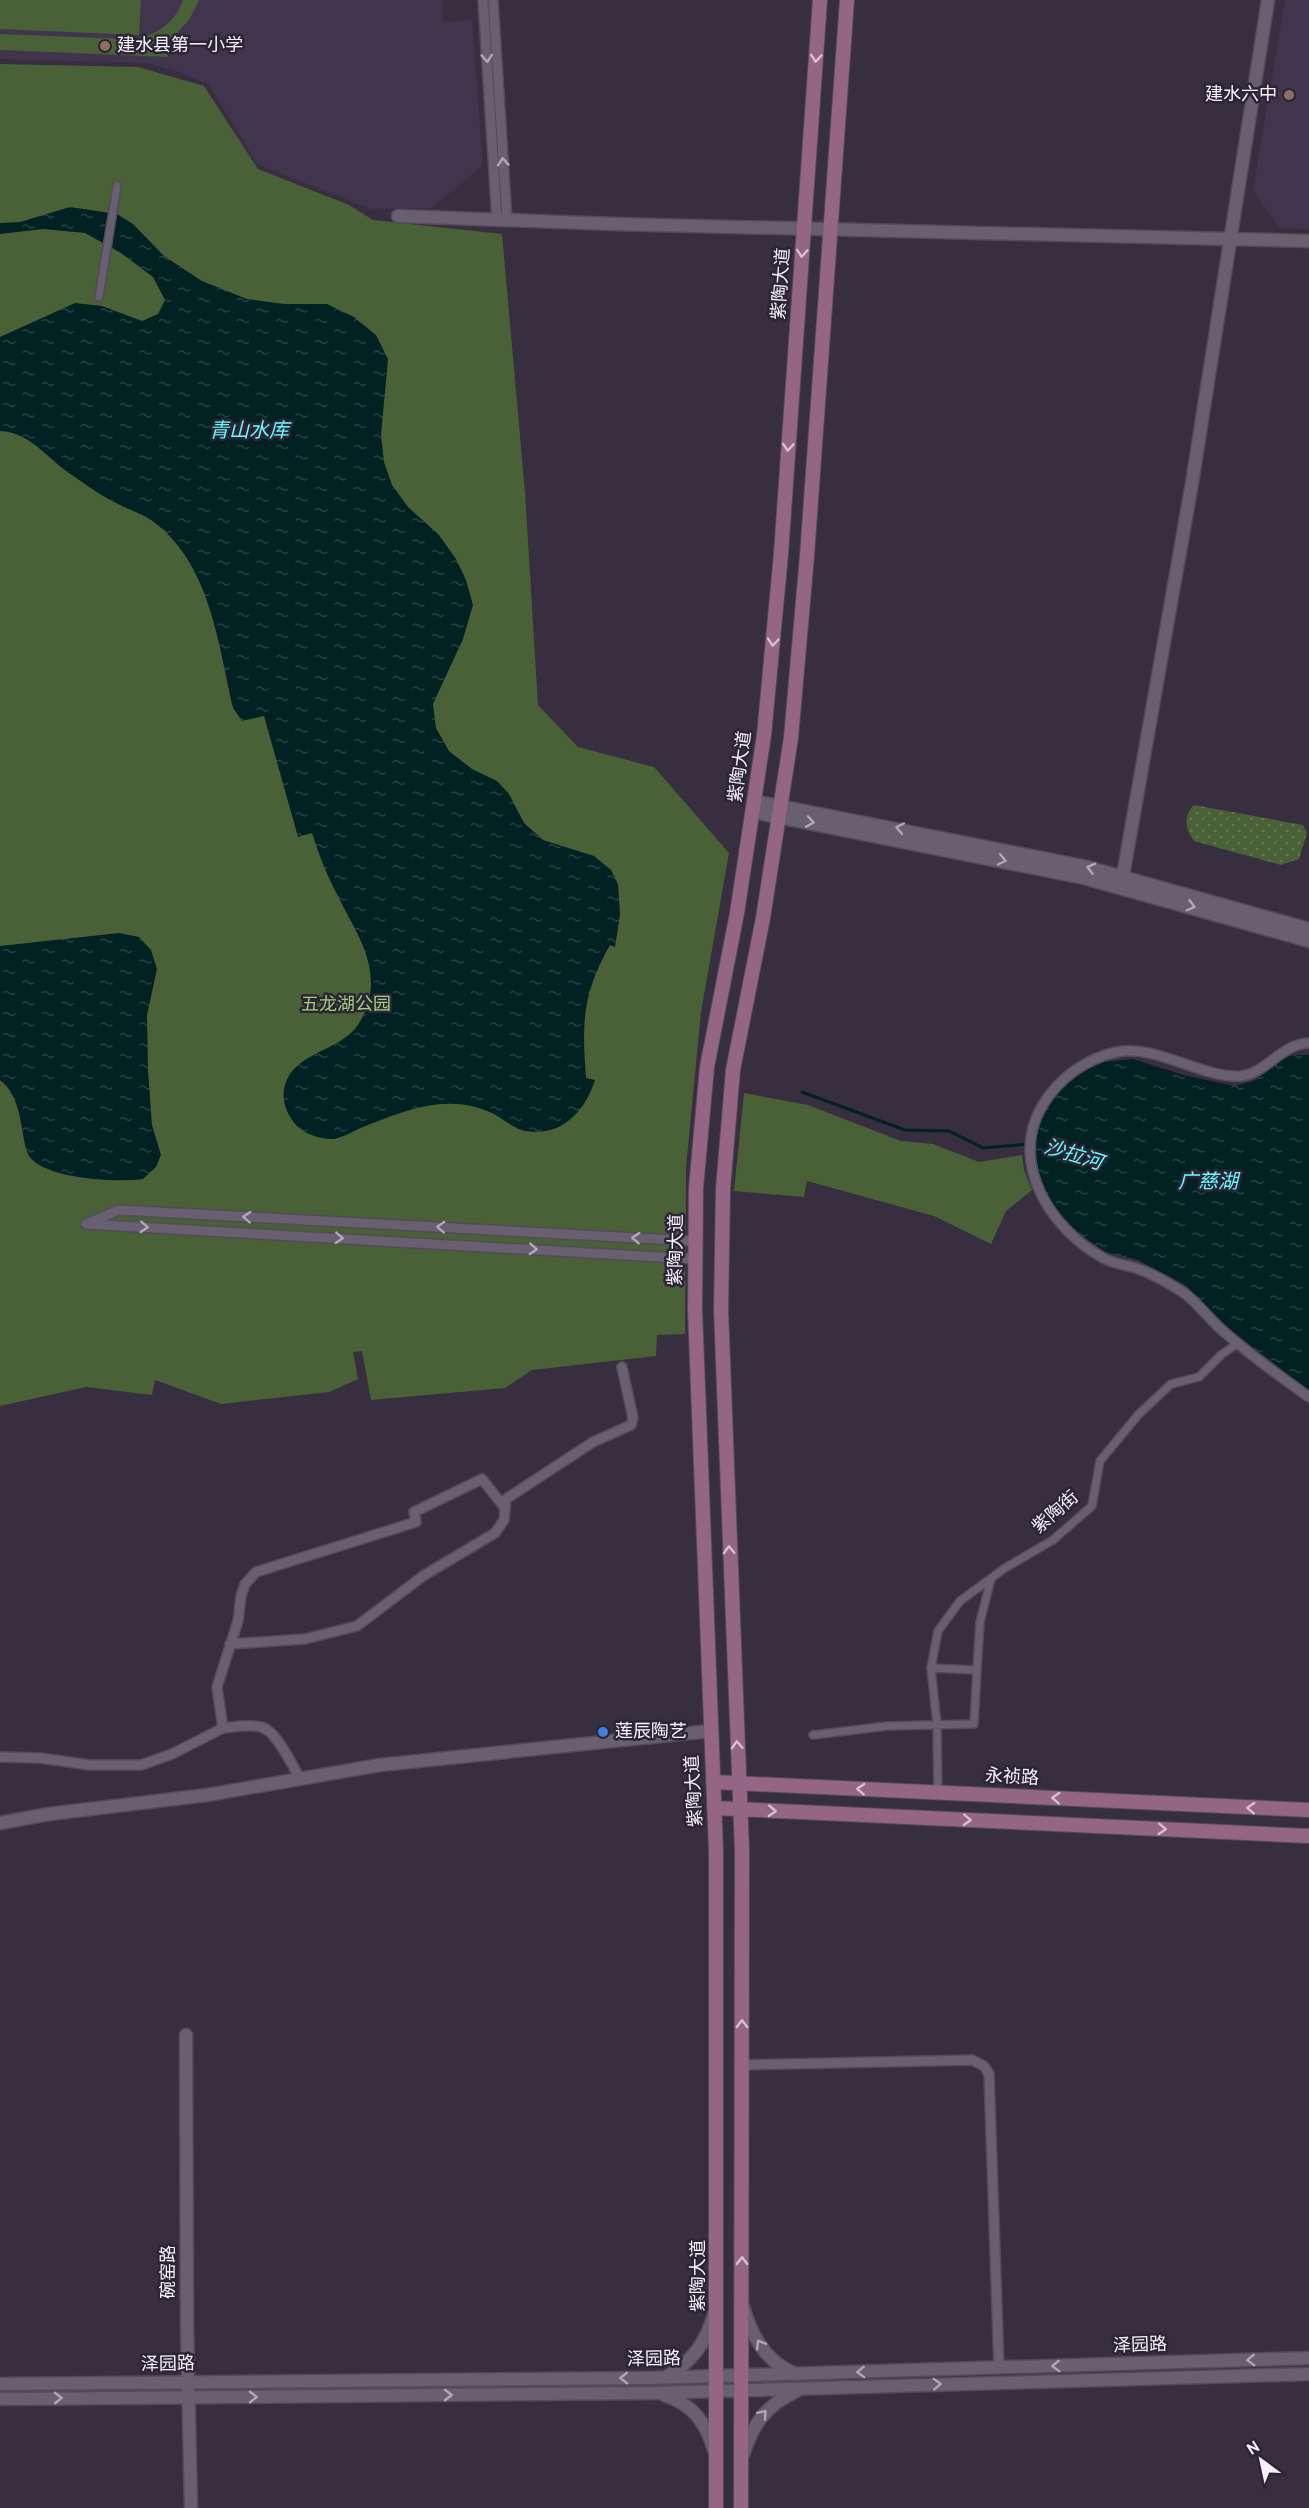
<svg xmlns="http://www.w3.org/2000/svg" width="1309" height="2508" viewBox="0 0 1309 2508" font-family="Overpass,'Noto Sans SC',sans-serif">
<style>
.built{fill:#40354c}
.grass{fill:url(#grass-dots)}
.green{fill:#4a6137}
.water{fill:url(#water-ripples)}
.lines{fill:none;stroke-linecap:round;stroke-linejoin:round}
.stream{stroke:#012123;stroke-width:3}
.pedestrian-casing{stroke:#524b59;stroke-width:10}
.minor-casing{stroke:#524b59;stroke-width:12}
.tertiary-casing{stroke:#524b59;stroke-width:15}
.secondary-casing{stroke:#524b59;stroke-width:16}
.pedestrian{stroke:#685f71;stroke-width:7}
.minor{stroke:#685f71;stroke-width:9}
.tertiary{stroke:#685f71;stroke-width:12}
.secondary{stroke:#956585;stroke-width:14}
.oneway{stroke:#b0a8b6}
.oneway2{stroke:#d5c0d2}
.education-dot{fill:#8d6e63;stroke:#2c2535;stroke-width:2}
.shop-dot{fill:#3f7fe0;stroke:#2c2535;stroke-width:2}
.labels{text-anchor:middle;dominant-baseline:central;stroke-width:5;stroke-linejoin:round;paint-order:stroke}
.poi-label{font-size:18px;fill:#f7f1fc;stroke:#2c2535;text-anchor:start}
.street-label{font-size:18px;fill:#f7f1fc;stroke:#2c2535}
.park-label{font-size:18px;fill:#9fcf7a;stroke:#2c2535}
.water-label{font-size:20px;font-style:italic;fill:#67f9fd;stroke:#2c2535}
</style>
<defs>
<pattern id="grass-dots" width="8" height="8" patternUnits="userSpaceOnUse" patternTransform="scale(1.5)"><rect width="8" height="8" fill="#4a6137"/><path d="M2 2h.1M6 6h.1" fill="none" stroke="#657855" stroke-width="1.8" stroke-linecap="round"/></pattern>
<pattern id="water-ripples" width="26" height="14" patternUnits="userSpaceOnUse" patternTransform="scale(1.5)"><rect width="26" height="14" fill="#012123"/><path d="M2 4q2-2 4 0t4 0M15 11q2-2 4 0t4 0" fill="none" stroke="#274244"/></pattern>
</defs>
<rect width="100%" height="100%" fill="#372e3f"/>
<path class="built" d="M0,0H443L442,22L472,20L483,165L432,208L371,209L257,164L208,84L173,70L145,63L0,59Z
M1285,0H1309V229L1280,228L1253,191Z"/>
<path class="grass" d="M1194,805L1303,825L1307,833L1299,859L1281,865L1194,841C1185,829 1183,816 1194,805Z"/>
<path class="green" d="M0,0H141L139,35L0,29Z
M183,0H199L189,20L169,41L168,57L0,50V34L125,39C151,39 174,26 183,0Z
M0,64L138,67L204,86L258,169L349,205L373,220L502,234L525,492L538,705L578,747L654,767L729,853L701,1012L686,1168L685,1334L657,1335L656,1356L532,1370L505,1388L371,1400L362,1351L353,1352L358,1379L329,1392L221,1404L155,1380L152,1395L86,1387L0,1406Z
M744,1093L808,1105L901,1141L933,1144L979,1162L1022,1155L1024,1170L1032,1190L1006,1211L991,1244L934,1216L807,1181L804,1197L734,1191Z"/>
<path class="water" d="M70,207L117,214L133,224L164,256L202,281L247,299L284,304H327L354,317L376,335L388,359L381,435L384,462L392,485L408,507L439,535L456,559L466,580L473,605L463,639L433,704L436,728L449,751L472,769L497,781L509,794L524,823L543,840L594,856L611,870L618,884L620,915L615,947L610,945C582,994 582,1023 586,1078L595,1080C585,1111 562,1137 526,1131C516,1130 503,1119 494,1114C448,1092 407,1110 363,1127C354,1131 344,1137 334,1139C323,1140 304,1134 297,1126C287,1115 282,1103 284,1089C290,1056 329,1053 351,1033C363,1022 371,1000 371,984C371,950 352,926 338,896C327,876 319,855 312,833L298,837L264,716L242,721L233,708C218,643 210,562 151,520C141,513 129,510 118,504C102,496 87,486 72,475C48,460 31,432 0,431V337L75,303L102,306L142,321L158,314L165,300L153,277L121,253L85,233L43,229L0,234V223L20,222Z
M119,933L139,937L151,950L157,969L147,1015L148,1070L152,1125L161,1155L156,1167L143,1179C119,1183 36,1179 27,1152C20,1129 22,1097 0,1080V946Z
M1292,1055H1309V1391L1213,1316L1187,1286L1138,1260L1106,1252L1078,1233L1049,1201L1028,1155L1043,1107L1069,1078L1104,1062L1133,1059L1187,1076L1235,1086L1256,1080L1275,1063Z"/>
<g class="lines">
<path class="stream" d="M802,1092L905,1130L949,1131L983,1148L1029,1144"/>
<defs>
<path id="pedestrian" d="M99,297L117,186
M931,1668L977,1670L980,1622L991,1579
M813,1735L887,1726L974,1724L977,1670
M938,1793L937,1724L931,1668L938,1631L960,1601L1005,1568L1053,1540L1092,1506L1100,1461L1138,1415L1171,1384L1199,1377L1221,1355L1238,1343"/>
<path id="minor" d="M483,0L497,220
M493,0L507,220
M1309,1043C1281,1044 1267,1073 1241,1076C1203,1079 1157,1044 1117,1052C1086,1058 1058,1079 1042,1106C1008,1164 1052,1231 1105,1259C1115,1264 1126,1265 1136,1268C1153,1274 1169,1283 1184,1293C1199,1304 1209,1319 1223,1331C1250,1355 1279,1376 1309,1397
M86,1224L119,1210L695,1241
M86,1224L694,1259
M230,1644L305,1639L357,1626L423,1576L495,1533L504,1520L506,1499L593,1442L631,1425L633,1418L622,1367
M0,1757L40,1758L90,1765H141L172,1754L223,1728
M300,1779C293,1766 276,1730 261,1727C249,1724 234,1727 223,1728L217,1687L238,1621L241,1596L245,1584L256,1572L416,1522L414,1512L482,1479L505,1508
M743,2065L972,2060L984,2066L989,2074L999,2368"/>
<path id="tertiary" d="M398,216L614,224L1309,241
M754,801L1087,867L1309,929
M753,812L1084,878L1309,941
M1121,887L1192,483L1268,0
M0,1823L49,1814L207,1795L380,1765L710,1731
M186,2035L187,2325L191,2508
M743,2306C751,2335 766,2362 794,2373
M666,2377C691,2363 707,2341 714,2314
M0,2384L652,2378L1309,2358
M664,2395C693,2404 706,2423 714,2450
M0,2399L652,2393L1309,2374
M743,2455C753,2424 766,2405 797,2391"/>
<path id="secondary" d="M713,1782L1309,1810
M714,1808L1309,1836
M716,2508V1851L695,1310L696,1188L707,1067L737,913L764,735L781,554L820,0
M741,2508L742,1850L721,1310L723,1189L733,1070L763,918L791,738L807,556L847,0"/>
</defs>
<use href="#pedestrian" class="pedestrian-casing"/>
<use href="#minor" class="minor-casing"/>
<use href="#tertiary" class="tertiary-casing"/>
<use href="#secondary" class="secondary-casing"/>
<use href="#pedestrian" class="pedestrian"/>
<use href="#minor" class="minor"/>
<use href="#tertiary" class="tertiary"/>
<use href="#secondary" class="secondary"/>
</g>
<defs><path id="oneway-chevron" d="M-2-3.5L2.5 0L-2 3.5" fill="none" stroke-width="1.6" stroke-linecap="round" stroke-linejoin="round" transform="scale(1.5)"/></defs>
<g class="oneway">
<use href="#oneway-chevron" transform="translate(487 58) rotate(86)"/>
<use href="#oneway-chevron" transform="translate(503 162) rotate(-94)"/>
<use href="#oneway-chevron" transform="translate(810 822) rotate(10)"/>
<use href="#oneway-chevron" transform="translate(900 828) rotate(-169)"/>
<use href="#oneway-chevron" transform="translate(1002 860) rotate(12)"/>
<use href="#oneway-chevron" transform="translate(1091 868) rotate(-166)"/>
<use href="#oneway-chevron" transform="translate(1191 906) rotate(15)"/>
<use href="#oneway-chevron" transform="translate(247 1217) rotate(-177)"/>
<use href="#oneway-chevron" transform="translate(144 1227) rotate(3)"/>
<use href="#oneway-chevron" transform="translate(441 1227) rotate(-177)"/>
<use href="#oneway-chevron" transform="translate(339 1238) rotate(3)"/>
<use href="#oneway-chevron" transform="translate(636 1238) rotate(-177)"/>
<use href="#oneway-chevron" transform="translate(533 1249) rotate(3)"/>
<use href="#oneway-chevron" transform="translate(760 2344) rotate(-121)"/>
<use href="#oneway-chevron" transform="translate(1251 2360) rotate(178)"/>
<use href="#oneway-chevron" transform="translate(1056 2366) rotate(178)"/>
<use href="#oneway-chevron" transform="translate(861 2372) rotate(178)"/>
<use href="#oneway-chevron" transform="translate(624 2378) rotate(179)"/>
<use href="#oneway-chevron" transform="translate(937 2384) rotate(-2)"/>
<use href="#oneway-chevron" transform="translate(448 2395)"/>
<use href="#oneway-chevron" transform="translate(253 2397) rotate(-1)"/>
<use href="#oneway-chevron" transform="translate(58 2398) rotate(-1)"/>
<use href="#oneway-chevron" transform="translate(763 2414) rotate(-49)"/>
</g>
<g class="oneway2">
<use href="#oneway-chevron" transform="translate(816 58) rotate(94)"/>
<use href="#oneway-chevron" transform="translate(802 253) rotate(94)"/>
<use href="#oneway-chevron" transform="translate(788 447) rotate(94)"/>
<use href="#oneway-chevron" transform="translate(773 642) rotate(95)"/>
<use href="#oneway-chevron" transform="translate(729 1550) rotate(-92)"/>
<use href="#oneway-chevron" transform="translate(737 1745) rotate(-93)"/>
<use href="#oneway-chevron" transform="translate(861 1789) rotate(-177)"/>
<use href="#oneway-chevron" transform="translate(1056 1798) rotate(-177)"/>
<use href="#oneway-chevron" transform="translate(1251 1808) rotate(-177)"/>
<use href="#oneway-chevron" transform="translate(772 1811) rotate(3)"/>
<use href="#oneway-chevron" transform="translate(967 1820) rotate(3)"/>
<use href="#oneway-chevron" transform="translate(1162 1829) rotate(3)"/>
<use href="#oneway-chevron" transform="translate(742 2024) rotate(-90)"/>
<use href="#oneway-chevron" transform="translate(742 2261) rotate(-90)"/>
</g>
<g class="education-dot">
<circle cx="105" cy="46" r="6"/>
<circle cx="1289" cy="95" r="6"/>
</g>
<circle class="shop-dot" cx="603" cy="1732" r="6"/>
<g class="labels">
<g class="poi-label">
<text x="117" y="46">建水县第一小学</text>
<text x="1277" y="95" text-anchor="end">建水六中</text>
<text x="615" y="1732">莲辰陶艺</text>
</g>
<g class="street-label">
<text transform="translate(782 284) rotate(-86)">紫陶大道</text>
<text transform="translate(741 767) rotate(-82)">紫陶大道</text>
<text transform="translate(677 1250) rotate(-89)">紫陶大道</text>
<text transform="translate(1056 1513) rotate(-41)">紫陶街</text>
<text transform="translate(1012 1778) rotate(3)">永祯路</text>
<text transform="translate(695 1791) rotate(-93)">紫陶大道</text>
<text transform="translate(169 2272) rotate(-90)">碗窑路</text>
<text transform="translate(699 2276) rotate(-90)">紫陶大道</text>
<text transform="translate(1140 2346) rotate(-2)">泽园路</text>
<text transform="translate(654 2360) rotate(-1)">泽园路</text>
<text transform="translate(168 2365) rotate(-1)">泽园路</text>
</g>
<g class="park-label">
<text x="346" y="1005">五龙湖公园</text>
</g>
<g class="water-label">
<text x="249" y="432">青山水库</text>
<text transform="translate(1073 1156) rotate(17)">沙拉河</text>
<text x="1208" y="1183">广慈湖</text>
</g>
</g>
<g transform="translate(1261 2460) rotate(327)" stroke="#2c2535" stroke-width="4.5" paint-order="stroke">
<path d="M0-4.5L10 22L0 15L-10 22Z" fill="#f7f1fc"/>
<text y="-9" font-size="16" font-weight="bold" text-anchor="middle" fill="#f7f1fc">N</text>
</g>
</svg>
